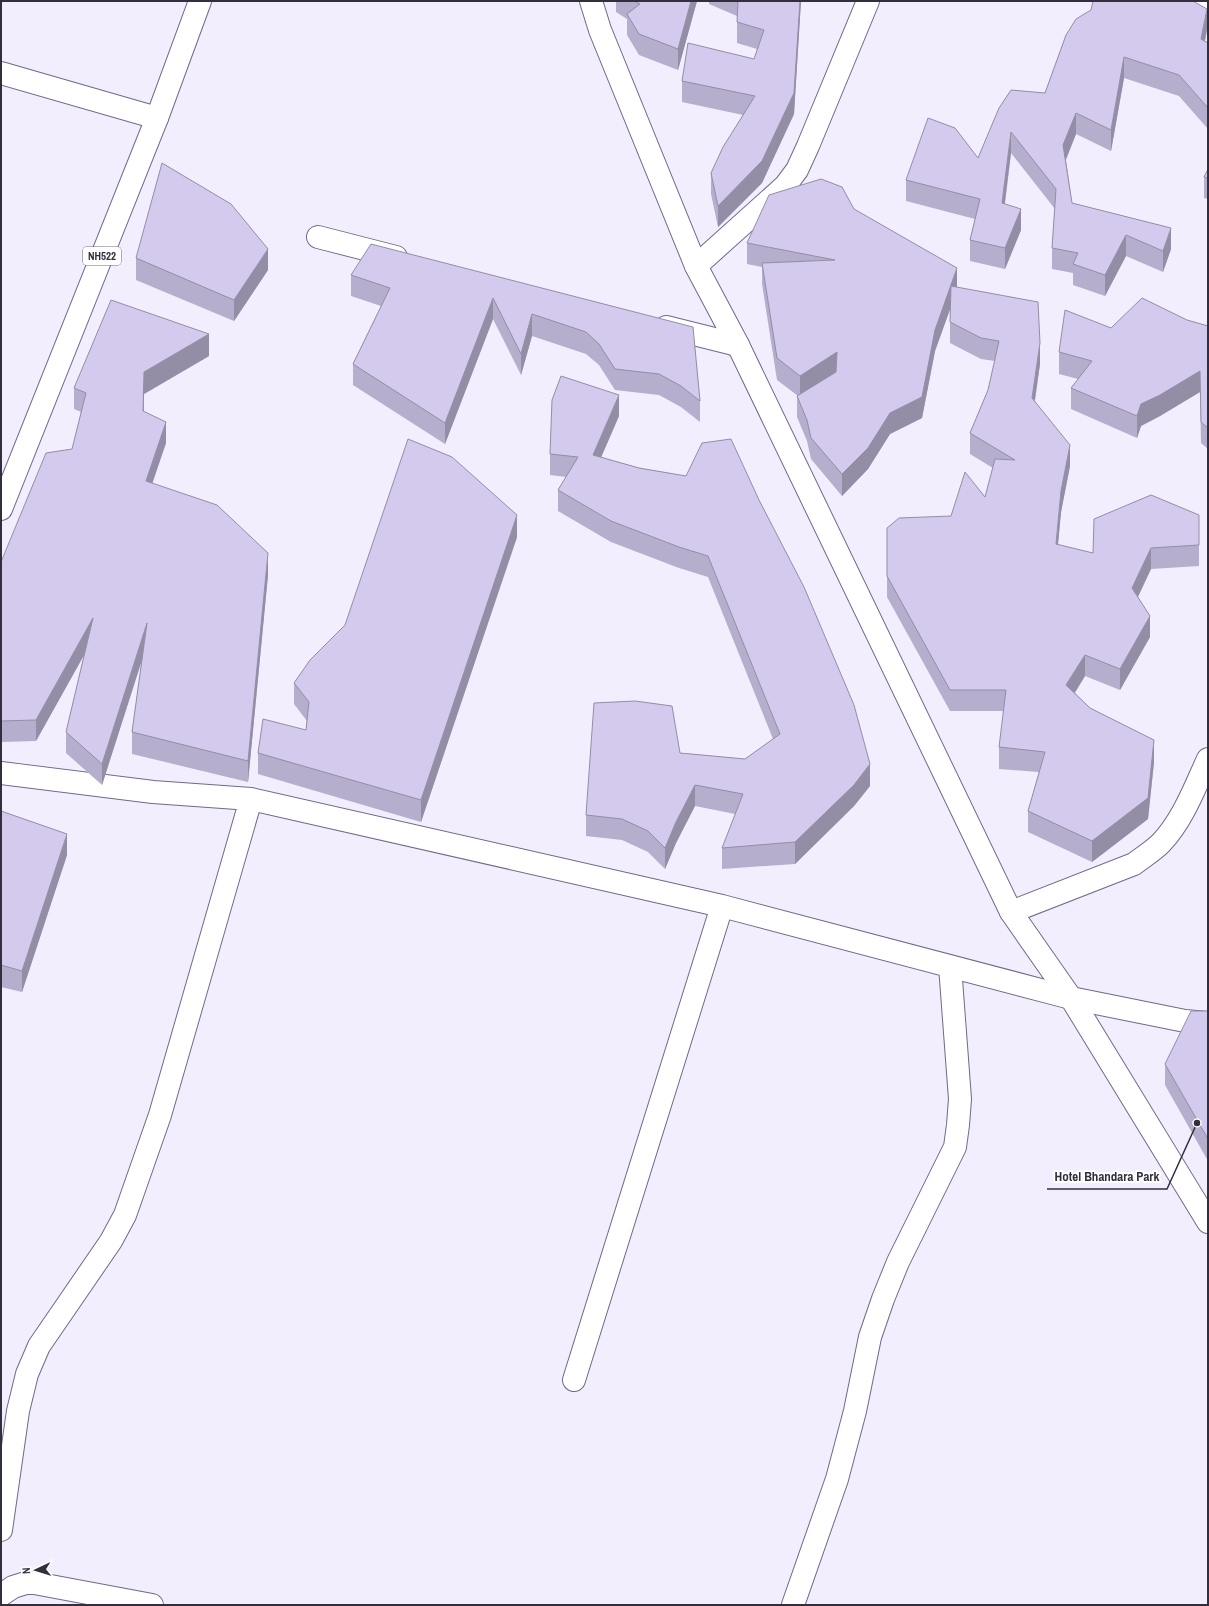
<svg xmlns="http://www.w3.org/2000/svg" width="1209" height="1606" viewBox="0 0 1209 1606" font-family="'Archivo Narrow',sans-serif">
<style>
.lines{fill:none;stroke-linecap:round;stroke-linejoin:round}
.street-casing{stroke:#716988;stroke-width:24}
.secondary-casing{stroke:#716988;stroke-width:24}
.highway-casing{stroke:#716988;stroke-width:24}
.street{stroke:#fff;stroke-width:22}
.secondary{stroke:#fff;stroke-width:22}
.highway{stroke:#fff;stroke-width:22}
.wall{fill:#b5aecc}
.shaded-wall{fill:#948da6}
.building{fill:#d3caed;stroke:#948da6}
.labels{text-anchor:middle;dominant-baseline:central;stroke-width:4;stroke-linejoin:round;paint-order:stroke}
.shield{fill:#fff;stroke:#706d76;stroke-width:1}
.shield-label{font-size:11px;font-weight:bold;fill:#322e3c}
.leader{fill:none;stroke:#322e3c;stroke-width:1.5}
.callout-dot{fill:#322e3c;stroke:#fff;stroke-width:1.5}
.callout-label{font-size:13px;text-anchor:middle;font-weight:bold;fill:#322e3c;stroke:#fff;stroke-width:4;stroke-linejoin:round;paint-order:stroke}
</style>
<rect width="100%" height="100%" fill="#f2eefd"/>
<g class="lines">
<defs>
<path id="street" d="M1199,1L1208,4
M1,73L157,118
M318,237L396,257
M696,266L785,186L797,170L808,146L868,1
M666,327L738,345
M1,773L153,792L251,799L722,906L1071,998L1185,1021L1208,1023
M1011,912L1134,864C1143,857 1153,851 1161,843C1183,820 1195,787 1208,759
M574,1380L722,906
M1,1530L18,1411L27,1374L39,1346L111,1241L125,1215L160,1115L251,799
M1,1595L13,1587L29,1582L152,1605
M793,1605L837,1479L855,1411L870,1337L883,1299L898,1262L955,1147L958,1125L960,1099L950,966"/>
<path id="secondary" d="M591,1L600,30L696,266L738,345L1011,912L1071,998L1208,1222"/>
<path id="highway" d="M1,509L157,118L200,1"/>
</defs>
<use href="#street" class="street-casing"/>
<use href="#secondary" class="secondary-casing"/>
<use href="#highway" class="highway-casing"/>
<use href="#street" class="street"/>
<use href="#secondary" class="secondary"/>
<use href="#highway" class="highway"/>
</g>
<path class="wall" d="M616,1H697L678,70L639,55L627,35V19L616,12Z
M709,1H801L794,114L762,183L718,227L711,194V173L743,115L682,102V81L754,59L757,49L737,43V16L709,4Z
M1207,30L1205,41L1208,43V129L1179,96L1124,78L1111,151L1076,134L1066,160L1072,203L1171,249L1163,272L1126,256L1105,296L1073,285V273L1052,269V248L1055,209L1011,153L1005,204L1021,230L1005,269L970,261V240L975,219L906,201V180L978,158L1045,93L1066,35Z
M1208,169V199L1204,198V177Z
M854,209L957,287L1040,364L1035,401L1070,466L1061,512L1058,545L1093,553L1199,537V566L1151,569L1138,597L1150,637L1120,690L1085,676L1075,693L1090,708L1154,762L1148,819L1092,862L1028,832V811L1039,772L999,769V747L1004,711H950L887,597V528L951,516L985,497L993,468L970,454V433L988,390L995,361L981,359L950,343V309L935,351L922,418L890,434L868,469L842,496L811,459L807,441L797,417V396H798L777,380L762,284V267L747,264V243Z
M136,258L268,270L234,321L136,280Z
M351,275L693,327L700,401V422L681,407L659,395L615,390L599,365L586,354L532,336L521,375L493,319L445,444L353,385V364L381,306L351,296Z
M1187,320L1208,326V449L1201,443L1200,392L1160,416L1141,426L1137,438L1071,409V388L1078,379L1059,374V352L1111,328Z
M209,356L144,394V412L166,443L152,483L268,575L248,782L132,754V732L142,660L102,785L66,753V732L84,655L36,741L1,742V562L72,449L81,412L74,409V388Z
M619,416L601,457L639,468L686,476L870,786L854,806L795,864L722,869V848L735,814L695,806L676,843L665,869L648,852L622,840L586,836V815L680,753L745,759L773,739L708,577L679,568L611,542L558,511V490L566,477L550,475V454Z
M517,537L421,822L258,774V753L306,730L307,721L294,704V683Z
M1,811L67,855L22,992L1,987Z
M1208,1011V1161L1165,1085V1064Z"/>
<path class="shaded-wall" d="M691,1H697L678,70V49Z
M800,1H801L794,114L762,183L718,227V206Z
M1207,9V30L1201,60V39Z
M1124,57V78L1111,151V130Z
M1076,113V134L1063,166V145Z
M1011,132V153L1002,224V203Z
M1021,209V230L1005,269V248Z
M1171,228V249L1163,272V251Z
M1126,235V256L1105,296V275Z
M268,249V270L234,321V300Z
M957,268V290L935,351L922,418L890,434L868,469L842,496V474Z
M493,298V319L445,444V423Z
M532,314V336L521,375V354Z
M209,334V356L144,394L143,433V411L144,372Z
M1040,343V364L1032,419V398Z
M837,352V374L800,398V376Z
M1200,371V392L1160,416L1141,426L1137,438V416L1141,404Z
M619,395V416L593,476V455Z
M166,422V443L146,502V481Z
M1070,445V466L1061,512L1056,565V544L1061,491Z
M517,515V537L421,822V800Z
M1151,548V569L1132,609V588Z
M268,553V575L248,782V761Z
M1150,616V637L1120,690V669Z
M93,618V639L36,741V720Z
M147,623V644L102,785V764Z
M1085,655V676L1066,706V685Z
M1154,740V762L1148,819L1092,862V841Z
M870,764V786L854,806L795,864V842Z
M695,785V806L676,843L665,869V848L676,822Z
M67,834V855L22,992V971Z"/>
<path class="building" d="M634,1H691L678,49L639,34L627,14L640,4Z
M738,1H800L794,93L762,161L718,206L711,173L723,147L755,96L682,81L688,43L754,59L764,30L737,22Z
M1093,1H1193L1207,9L1201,39L1208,43V108L1179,75L1124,57L1111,130L1076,113L1063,145L1072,203L1171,228L1163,251L1126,235L1105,275L1073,264L1078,253L1052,248L1056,189L1011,132L1002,203L1021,209L1005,248L970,240L980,199L906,180L928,118L955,128L978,158L999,108L1011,90L1045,93L1066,35L1076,19L1091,10Z
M162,163L231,204L268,249L234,300L136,258Z
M1208,169V178L1204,177Z
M821,179L842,187L854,209L957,268L935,330L922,397L890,413L868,448L842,474L811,438L807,420L797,396L836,372L837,352L800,376L777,358L762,263L835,260L747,243L769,195Z
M371,244L693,327L700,401L681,386L659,374L615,369L599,344L586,332L532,314L521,354L493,298L445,423L353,364L390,288L351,275Z
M951,286L1038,302L1040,343L1032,398L1070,445L1061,491L1056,544L1093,553L1094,519L1151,495L1199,515V545L1151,548L1132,588L1150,616L1120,669L1085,655L1066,685L1090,708L1154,740L1148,798L1092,841L1028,811L1045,752L999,747L1006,690H950L887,576V528L899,518L951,516L965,472L985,497L995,459L1015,460L970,433L988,390L999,341L981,338L950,322Z
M1142,298L1187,320L1208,326V428L1201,422L1200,371L1160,395L1141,404L1137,416L1071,388L1092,361L1059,352L1065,310L1111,328Z
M111,300L209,334L144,372L143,411L166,422L146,481L217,505L268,553L248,761L132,732L147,623L102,764L66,732L93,618L36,720L1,721V562L46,453L72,449L86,393L74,388Z
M561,376L619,395L593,455L639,468L686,476L702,443L731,439L759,500L804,587L854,705L870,764L854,785L795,842L722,848L743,794L695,785L676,822L665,848L648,831L622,819L586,815L594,703L635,701L672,706L680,753L745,759L780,734L708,556L679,547L611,521L558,490L578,457L550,454L552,400Z
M408,439L452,457L517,515L421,800L258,753L263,719L306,730L309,702L294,683L310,660L345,625Z
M1,811L67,834L22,971L1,965Z
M1191,1011H1208V1139L1165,1064Z"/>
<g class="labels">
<rect class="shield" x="83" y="247" width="38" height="18" rx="3"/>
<g class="shield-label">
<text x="102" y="256">NH522</text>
</g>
</g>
<path class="leader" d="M1197 1123L1167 1189H1047"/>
<circle class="callout-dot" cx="1197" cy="1123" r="4"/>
<g class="callout-label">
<text x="1107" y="1181">Hotel Bhandara Park</text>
</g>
<rect width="1209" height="1606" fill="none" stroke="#322e3c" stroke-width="4"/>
<g transform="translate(36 1570) rotate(266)" stroke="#ffffff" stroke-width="3" paint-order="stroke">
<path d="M0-3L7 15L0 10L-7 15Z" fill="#322e3c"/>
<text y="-6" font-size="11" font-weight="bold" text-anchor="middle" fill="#322e3c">N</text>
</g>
</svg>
